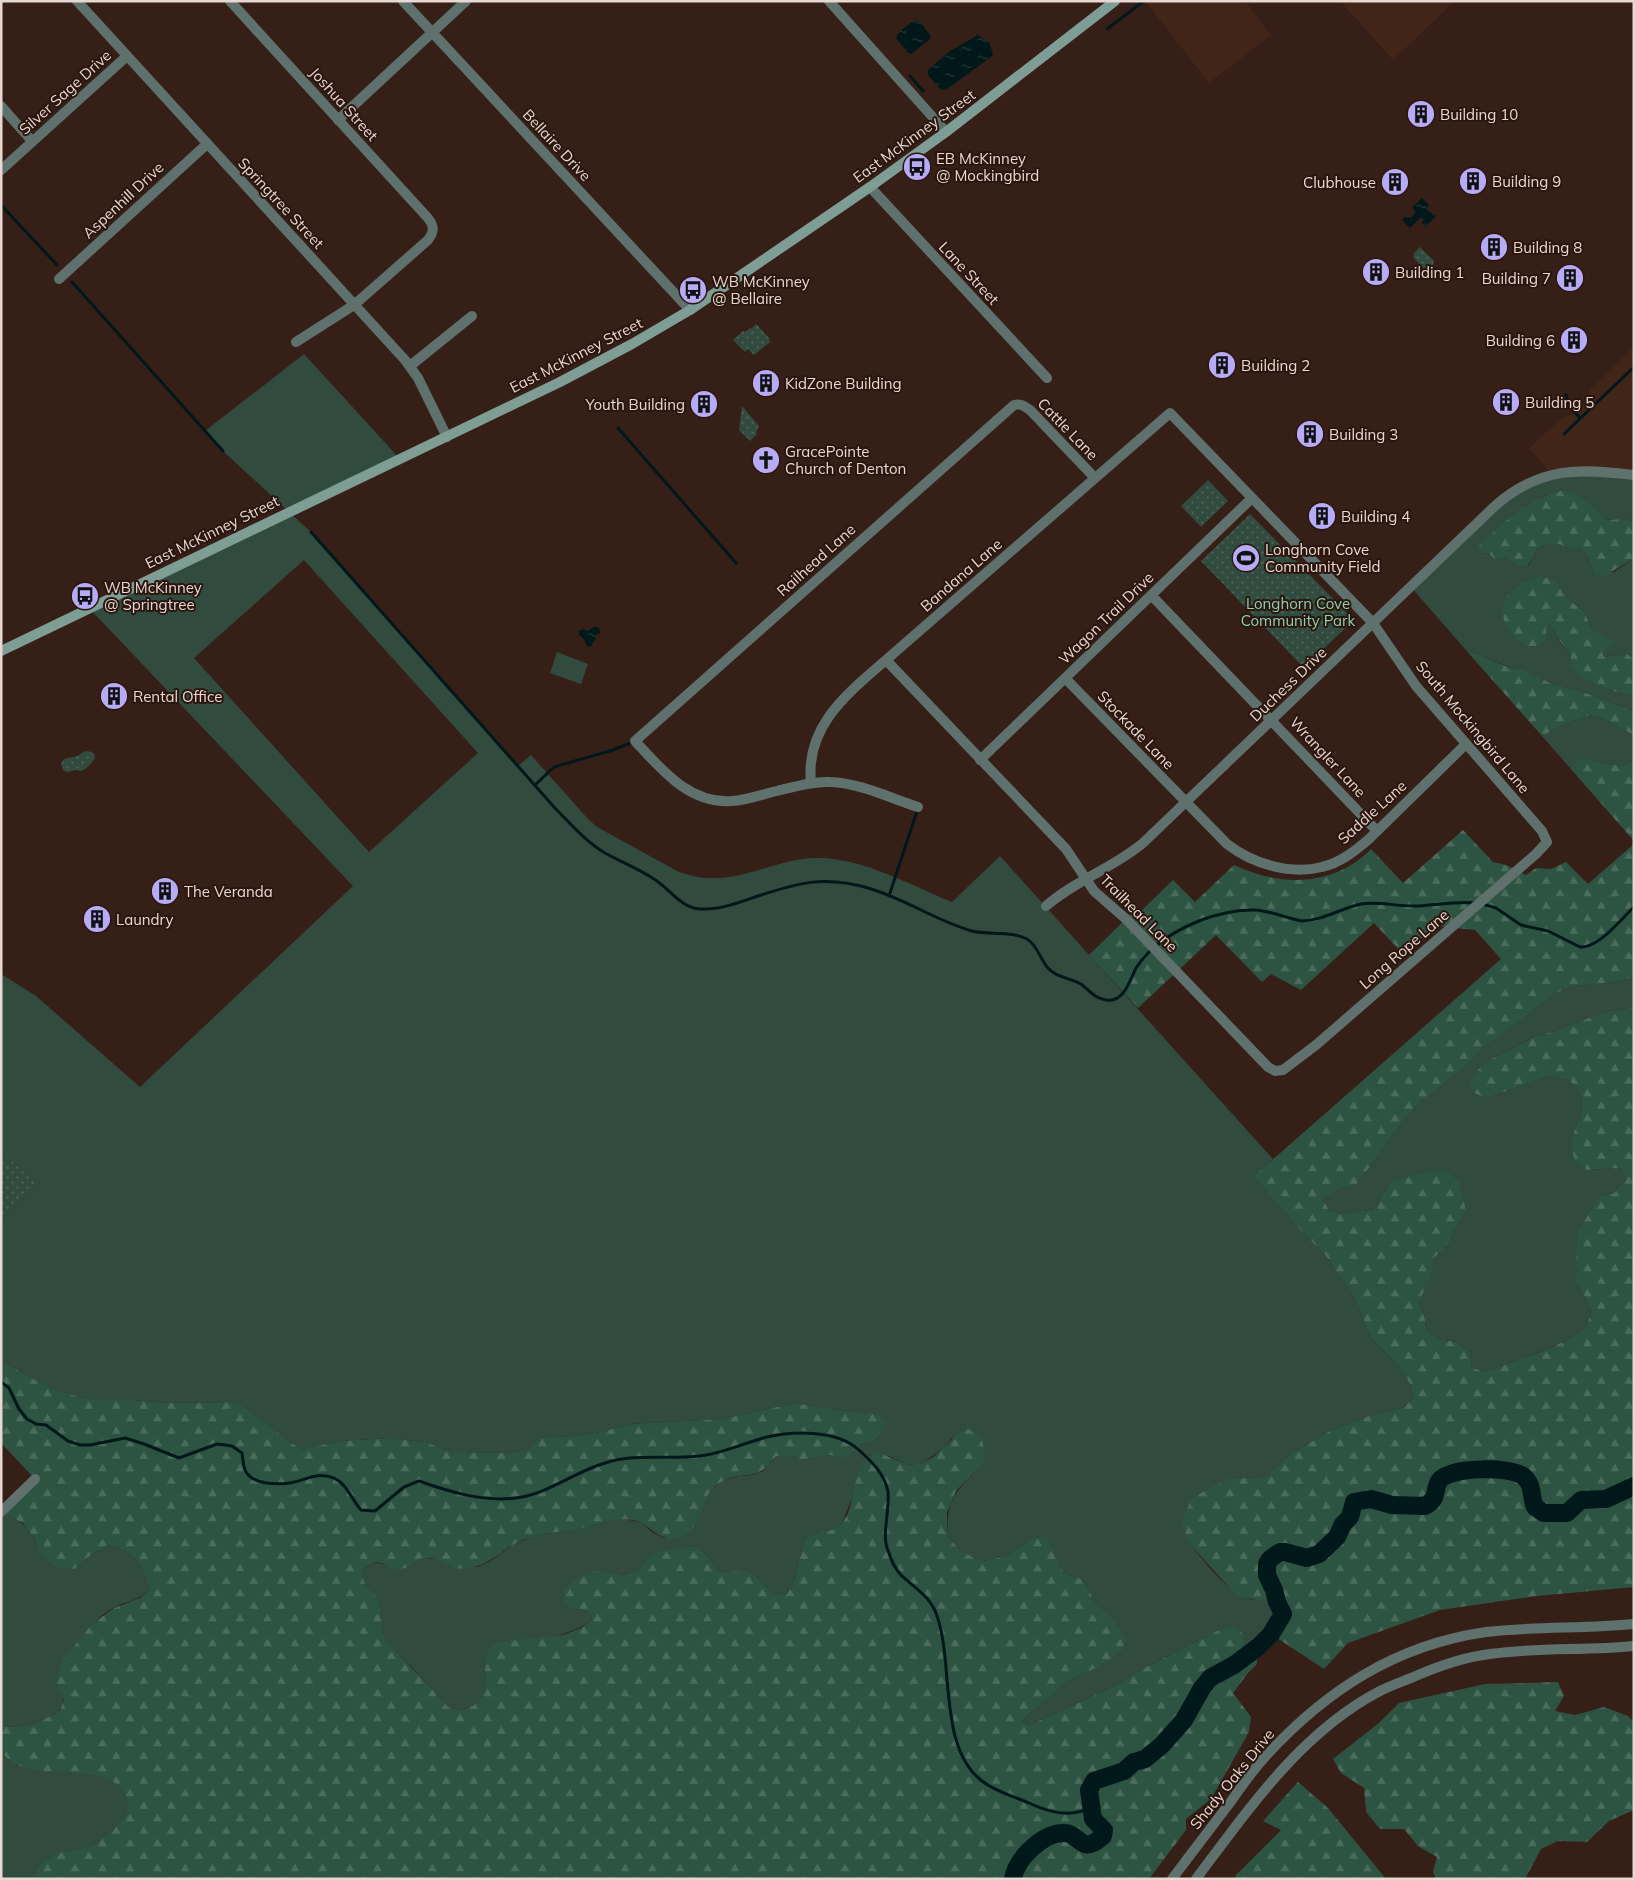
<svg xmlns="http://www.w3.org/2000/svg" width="1635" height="1880" viewBox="0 0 1635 1880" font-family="Mulish,sans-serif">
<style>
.built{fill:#422519}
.grass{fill:#314c3f;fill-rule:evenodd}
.forest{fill:url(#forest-firs)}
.park{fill:url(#park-dots)}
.water{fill:url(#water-ripples)}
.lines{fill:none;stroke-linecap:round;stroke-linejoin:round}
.stream{stroke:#001819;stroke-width:3}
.river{stroke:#001819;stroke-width:18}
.minor{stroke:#5e716d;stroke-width:10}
.tertiary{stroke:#5e716d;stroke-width:10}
.secondary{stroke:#7d9d95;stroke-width:10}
.labels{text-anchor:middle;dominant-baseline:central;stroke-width:4;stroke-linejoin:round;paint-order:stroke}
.street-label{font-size:15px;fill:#e8d8d2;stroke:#2b160d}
.poi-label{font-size:15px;fill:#e8d8d2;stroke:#2b160d;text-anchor:start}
.park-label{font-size:15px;fill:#8dd1b0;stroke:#2b160d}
</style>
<defs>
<pattern id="forest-firs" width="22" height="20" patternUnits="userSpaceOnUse" patternTransform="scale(1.25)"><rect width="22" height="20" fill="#2d5442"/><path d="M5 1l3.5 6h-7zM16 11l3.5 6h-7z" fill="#4b6c5c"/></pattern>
<pattern id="park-dots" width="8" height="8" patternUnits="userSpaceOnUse" patternTransform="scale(1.25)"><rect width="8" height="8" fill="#314c3f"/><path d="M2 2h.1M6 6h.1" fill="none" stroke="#4f655a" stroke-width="1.8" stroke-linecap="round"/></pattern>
<pattern id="water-ripples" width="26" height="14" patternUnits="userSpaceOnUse" patternTransform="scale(1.25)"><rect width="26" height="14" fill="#001819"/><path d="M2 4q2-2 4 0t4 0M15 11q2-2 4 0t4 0" fill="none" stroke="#25393a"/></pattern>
</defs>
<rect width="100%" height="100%" fill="#361f17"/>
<path class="built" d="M1145,1H1245L1271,35L1209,83Z
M1340,1H1455L1393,60Z
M1634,347V475H1552L1529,448L1563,417L1572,415L1587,401L1590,390Z"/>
<path class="grass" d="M304,354L400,459L289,512L311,532L518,766L531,755L588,819L597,827L679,872C689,875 699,878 709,878C745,880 779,859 814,858C859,856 911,885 952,902L1000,856L1273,1159L1255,1176L1300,1230L1326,1256L1354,1297L1370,1337L1396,1363L1410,1384L1413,1398L1404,1407L1369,1416L1330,1431L1290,1454L1266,1477L1229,1478L1189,1543C1205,1561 1249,1625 1274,1590L1275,1596L1283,1614L1271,1634L1252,1651L1246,1648L1244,1639L1221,1629L1148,1666L1109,1689L1029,1725L1021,1721L1071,1679L1099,1666L1121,1652L1111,1617L1096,1603L1082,1579L1064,1573L1045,1538H1032L1007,1556L983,1561L962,1552L947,1536C948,1503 951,1496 974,1473L952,1438L944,1447L923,1463L909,1465L889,1456L871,1454L861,1467L857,1476L853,1496L842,1523L831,1532H818L805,1538L792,1587L785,1594L773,1593L755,1575L744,1570L720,1572L701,1548L693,1546L666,1552L645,1562L637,1570L622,1575L610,1572L577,1609L590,1613L592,1620C566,1639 529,1641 498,1642C494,1650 488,1659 486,1667C484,1674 488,1680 487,1687C484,1704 462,1714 448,1707C436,1693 424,1680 412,1667C403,1658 393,1649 386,1639C379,1627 384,1614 379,1601C372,1587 361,1588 363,1569C375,1561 380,1562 393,1568L425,1558L436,1559L451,1567H477L489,1562L514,1544L535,1536L587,1527L615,1520H629L642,1523L653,1533L664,1538L675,1537L696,1525L704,1501L710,1491L723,1481L739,1476L753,1475L763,1471L777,1456H794L802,1460L830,1455L840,1457L853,1453L862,1444L869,1441V1413L838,1410L795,1403L722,1419L631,1424L600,1432L571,1437L552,1436L540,1438L528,1450L508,1453L453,1452L425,1442L388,1438L342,1441L302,1449L288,1441L267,1423L237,1402L170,1403L131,1400H92L59,1391L27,1376L1,1360V1220L40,1183L1,1153V974L36,996L140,1087L353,886L89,608L288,511L223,451L205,431ZM304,560L478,753L369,852L194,658Z
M1634,475V522C1623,517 1616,520 1605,520L1585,500L1546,495L1525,506L1482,553L1504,557L1518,566H1528L1534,557L1537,548L1548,544H1559L1568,548H1577L1585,553L1595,574L1614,572L1634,558V660L1626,654L1604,657L1603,652L1612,642L1592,630L1584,611L1570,601L1555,580L1541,576L1546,628L1550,623L1559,641L1571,656L1570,667C1586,684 1612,691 1634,697V711L1583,692L1550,683L1523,669L1509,667L1465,649L1411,587L1496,505L1544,477Z
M557,652L588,664L581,684L550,673Z
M1590,715L1603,719L1634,735V760C1619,773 1595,758 1579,758L1570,768L1542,736L1566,724Z
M1634,977V1008L1607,1011L1555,1031L1536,1036L1493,1058L1487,1098L1549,1076L1569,1080L1581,1095L1582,1110L1570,1143L1587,1170L1621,1168L1626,1180L1614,1193L1600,1196L1592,1210L1577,1282L1592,1312C1590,1317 1587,1326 1583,1329C1566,1345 1507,1364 1483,1372L1472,1367L1470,1352L1456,1342L1439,1339L1427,1332L1424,1315L1418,1302L1432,1259L1444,1250L1466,1211L1411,1177C1386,1183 1386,1186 1376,1209L1342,1214L1329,1210L1323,1199L1339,1190L1357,1184L1407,1116L1422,1101L1459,1072L1473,1059L1480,1048L1518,1023L1554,994L1574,986L1616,982Z
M1,1512C27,1524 30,1527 40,1554L75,1569L88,1557L108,1545C137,1553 139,1562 150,1588C135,1604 129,1599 113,1608C75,1629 72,1672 60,1711C40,1721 26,1729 4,1726L1,1729Z
M1,1752C31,1790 106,1757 126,1794C128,1799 127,1808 127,1814L113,1829L93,1846L57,1853L41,1862L32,1879H1Z"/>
<path class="forest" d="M1561,491C1580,491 1593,507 1605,520C1616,520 1623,517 1634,522V558L1603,577L1595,574L1585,553L1577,548H1568L1559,544H1548L1537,548L1534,557L1527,566H1518L1504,557L1495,559L1489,554L1482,553L1478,547C1503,523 1527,498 1561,491Z
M1541,576L1555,580L1570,601L1584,611L1592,630L1613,642L1603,652L1604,657L1627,654L1634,660V697C1612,691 1586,684 1569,667L1571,656L1559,640L1550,624L1546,628V638L1539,646H1526C1488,619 1499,587 1541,576Z
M1465,649L1508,667L1523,669L1550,683L1583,692L1634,711V735L1603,719L1590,715L1566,724L1542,736Z
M1579,758C1595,758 1619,773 1634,760V841L1570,768Z
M1463,830L1493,862L1506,865L1526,875L1536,868L1551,869L1566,862L1588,884L1634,844V977L1616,982L1574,986L1554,994L1518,1023L1481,1048L1473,1059L1459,1072L1422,1101L1407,1116L1357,1184L1339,1190L1323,1199L1329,1210L1342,1214L1376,1209L1383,1193L1392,1181L1431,1171H1446L1459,1182L1466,1211L1444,1250L1432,1259C1434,1276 1426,1288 1418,1302L1424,1315L1427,1332L1439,1339L1456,1342L1470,1352L1472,1367L1483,1372C1507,1364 1567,1345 1583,1329C1587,1325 1590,1317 1592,1312L1577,1282L1576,1252L1578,1231L1600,1196L1614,1193L1626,1180L1621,1168L1587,1170L1575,1161L1570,1143L1582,1110L1581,1095L1569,1080L1549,1076L1487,1098L1474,1093L1470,1083L1479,1069L1493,1058L1536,1036L1555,1031L1607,1011L1634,1008V1587L1537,1596L1440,1610L1348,1643L1324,1669L1271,1634L1283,1614L1277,1602L1274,1591L1266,1600L1260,1601L1237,1596L1189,1543L1182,1521L1192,1498L1229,1478L1266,1477L1290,1454L1330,1431L1369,1416L1404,1407L1413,1398L1410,1384L1396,1363L1370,1337L1354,1297L1326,1256L1300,1230L1254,1176L1501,959L1475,930L1436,926L1403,954L1374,923L1301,990L1271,974L1262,982L1216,935L1138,1008L1089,955L1133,912H1140L1173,880L1195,902L1234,865C1280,887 1334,887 1371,849L1403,883Z
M1,1360L27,1376L59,1391L92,1400H131L170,1403L237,1402L267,1423L288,1441L302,1449L342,1441L388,1438L425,1442L453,1452L508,1453L528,1450L539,1438L552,1436L571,1437L600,1432L631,1424L722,1419L795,1403L838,1410L869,1413L880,1416L885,1423L882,1432L877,1438L862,1444L853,1453L847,1457H840L830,1455L802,1460L794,1456H777C772,1460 767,1468 761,1471C754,1476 747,1474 739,1476C729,1477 717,1483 710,1492C700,1504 702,1525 687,1533C665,1545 659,1534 643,1524C636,1519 625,1519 617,1520C607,1521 597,1525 588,1527C563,1533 537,1532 514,1544C499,1553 487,1566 468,1568C462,1569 454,1569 449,1566C441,1563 435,1556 425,1558C416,1559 410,1568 401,1569C384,1572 386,1553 363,1569C361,1588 372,1587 379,1601C384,1614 379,1627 386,1639C393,1649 403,1658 411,1667C424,1680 436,1693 448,1707C463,1714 482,1705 486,1688C488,1682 485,1674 485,1668C486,1663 486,1657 487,1652L498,1642L563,1635L581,1628L592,1620L590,1613L565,1605L564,1591L577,1578L595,1571L610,1572L623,1575L637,1570L654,1553L693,1546L701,1548L720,1572L744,1570L755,1575L773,1593L785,1594L792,1587L805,1538C809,1536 815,1533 819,1532C829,1531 833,1531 841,1524C860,1505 847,1462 877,1452L909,1465L923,1463L933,1457L959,1433L968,1429C984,1434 984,1446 985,1461L956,1491L947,1513V1536L962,1552L983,1561L1007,1556L1032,1538H1046L1064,1573L1082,1579L1096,1603L1111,1617L1126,1638L1121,1652L1100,1666L1071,1679L1021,1721L1029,1725L1109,1689L1148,1666L1221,1629L1235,1627L1242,1633L1246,1648L1257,1656V1664L1248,1673L1233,1693L1251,1717L1249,1732L1211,1799L1186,1819V1830L1149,1879H32L41,1862L57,1853L93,1846L113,1829L127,1814C127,1808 128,1799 125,1794C105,1757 31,1790 1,1752V1729L4,1726C27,1729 40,1721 60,1711L64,1698L56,1683L63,1660L92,1624L114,1608L140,1598L150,1588C139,1562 137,1553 108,1545L88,1557L75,1569L55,1567L40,1554L34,1538L23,1523L1,1512L35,1479L1,1443Z
M1558,1682L1564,1696L1555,1711L1575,1715L1604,1707L1628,1716L1634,1722V1810L1609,1821L1587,1842L1558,1841L1541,1849L1525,1879H1436L1433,1872L1437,1857L1418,1846L1404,1829H1380L1366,1812L1364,1788L1341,1773L1333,1759L1379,1723L1399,1703L1485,1684Z
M1298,1782L1328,1808L1386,1879H1235L1236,1875L1281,1830L1263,1821Z"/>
<path class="park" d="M1420,247L1434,261L1433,265L1428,270L1424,269L1413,257L1414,253Z
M756,324L769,338L770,342L754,355L748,349L745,352L733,340L743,331L745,332L750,328L751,329Z
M742,406L759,426L756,432L757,434L750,441L739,430Z
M1208,480L1228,501L1201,527L1181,506Z
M1250,514L1354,620L1317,655L1305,669L1201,561Z
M86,751C105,753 89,766 82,771L76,770L67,772L63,770L61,764L64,759L77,756Z
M1,1153L40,1183L1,1220Z"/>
<path class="water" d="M916,20L920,22L931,36L929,40L911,54L907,52L896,38C899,31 909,23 916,20Z
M978,35L989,42L993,54L991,57L947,89L943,90L939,88L928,75V70L950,51Z
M1422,198L1429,205L1426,209L1436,216L1425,227L1421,223L1424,220L1421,217L1410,228L1402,220L1407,215L1410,218L1416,212L1412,207Z
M595,626L599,628L600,633L595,636L596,640L593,642L592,646L587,647L584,639L579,635V631L583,629L588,631Z"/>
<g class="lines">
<path class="stream" d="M1107,29L1144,1
M910,76L923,91
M1,205L57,265
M72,282L223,451
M1566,395L1571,408L1580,418
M618,428L736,563
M1564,434L1634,367
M311,532L554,807C570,823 585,841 605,853C621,862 639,869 654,879C670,889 681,908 700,909C719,910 738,903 755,897C797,883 824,875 868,888C904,898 936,921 972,931C988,935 1013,931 1027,939C1037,945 1040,958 1047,967C1055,977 1070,978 1081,984C1089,990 1095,999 1106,1000C1124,1003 1130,980 1136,968C1140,962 1144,957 1149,952C1175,927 1219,909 1255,910C1271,911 1286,918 1302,921C1324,920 1339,909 1361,904C1380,901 1399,907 1418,906C1438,905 1457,901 1476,903
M535,785L554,767L613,750L635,741
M889,896L918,808
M1482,904L1496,908L1521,925L1548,931L1580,947C1598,949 1621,919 1634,907
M1,1382L9,1388L19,1409L27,1419L36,1424L46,1425L68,1441L80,1445H90L125,1438L144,1444L179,1458L217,1444L232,1446L242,1453C243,1459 243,1467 246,1472C253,1484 276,1485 289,1483C306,1481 314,1471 334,1478C347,1484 352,1500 361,1510L375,1511L404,1487L419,1481C450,1492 483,1502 516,1498C548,1494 574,1472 605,1463C635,1453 668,1460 699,1456C721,1454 742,1444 763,1438C791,1431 836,1429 859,1450C871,1461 885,1474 888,1492C889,1502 887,1514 886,1525C885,1533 885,1545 889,1553C891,1560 895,1568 900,1574C913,1587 931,1596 937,1616C954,1664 938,1748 982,1781C996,1792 1013,1796 1029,1803C1048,1812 1073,1819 1092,1806"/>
<path class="river" d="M1013,1879C1016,1858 1044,1832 1065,1833C1074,1833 1078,1842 1085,1844C1092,1846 1098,1840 1103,1836L1104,1830L1093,1819L1089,1790L1094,1781L1124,1771L1134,1762L1145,1759L1162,1745L1184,1720L1202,1688L1210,1678L1234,1665L1258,1647L1271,1634L1283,1614L1277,1602L1274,1590L1267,1575V1564L1270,1559L1280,1552H1285L1307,1558L1319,1554L1337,1537L1343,1524L1350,1517L1354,1502L1371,1499L1392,1505L1425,1506C1440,1498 1433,1488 1440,1480C1450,1467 1510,1466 1523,1476C1534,1485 1530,1495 1535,1507L1544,1513H1567L1581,1500L1606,1499L1634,1486"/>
<path class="minor" d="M77,1L405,360L418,378L447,437
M230,1L427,217C434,225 435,231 428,240L354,305L296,342
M403,1L690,310
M1,106L32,141
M338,120L466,1
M1,170L127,56
M870,187L1047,378
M59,279L207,144
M410,366L472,316
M1151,595L1377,831
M1065,678L1227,844C1253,864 1290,875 1322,867C1340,863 1355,851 1369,839L1466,744
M980,760L1252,498
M811,783C805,726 847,694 886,660L1170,413L1373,623L1416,686L1542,831L1547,842L1536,854L1316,1045L1283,1070L1275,1071L1268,1067L1126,919L1094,891L1066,849L886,660
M918,807C890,798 860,783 830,782C812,781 794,787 777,791C763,794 747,800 732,801C689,804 662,770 635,741L1014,405C1021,403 1024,406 1030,410L1095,478
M1046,906C1076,880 1113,868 1143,843L1496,505C1540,467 1579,468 1634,475
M1,1512L35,1479"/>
<path class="tertiary" d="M829,1L946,132
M1172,1879C1192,1853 1212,1826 1232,1800C1242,1786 1252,1771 1264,1758C1325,1691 1395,1645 1486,1632C1535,1626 1585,1629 1634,1624
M1196,1879C1248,1810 1301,1732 1380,1691C1390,1686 1401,1682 1411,1678C1436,1667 1463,1657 1490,1654C1538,1647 1586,1651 1634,1646"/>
<path class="secondary" d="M1,651L560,382L632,344L690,310L870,187L946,132L1115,1"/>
</g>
<defs>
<symbol id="building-disc" viewBox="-11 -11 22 22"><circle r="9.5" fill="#b7abf8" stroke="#2b160d"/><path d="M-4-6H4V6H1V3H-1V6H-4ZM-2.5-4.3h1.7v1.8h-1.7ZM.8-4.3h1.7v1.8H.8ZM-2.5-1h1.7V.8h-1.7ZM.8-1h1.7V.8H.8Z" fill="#111"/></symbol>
<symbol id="bus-disc" viewBox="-11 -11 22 22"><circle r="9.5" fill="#b7abf8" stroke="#2b160d"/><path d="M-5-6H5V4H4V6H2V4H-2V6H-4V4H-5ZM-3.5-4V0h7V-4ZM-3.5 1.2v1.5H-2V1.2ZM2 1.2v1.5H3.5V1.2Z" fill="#111"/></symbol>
<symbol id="church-disc" viewBox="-11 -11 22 22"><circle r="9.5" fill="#b7abf8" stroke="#2b160d"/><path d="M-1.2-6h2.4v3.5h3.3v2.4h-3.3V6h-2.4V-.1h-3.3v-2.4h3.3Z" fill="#111"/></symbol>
<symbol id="stadium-disc" viewBox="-11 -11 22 22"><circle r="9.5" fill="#b7abf8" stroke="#2b160d"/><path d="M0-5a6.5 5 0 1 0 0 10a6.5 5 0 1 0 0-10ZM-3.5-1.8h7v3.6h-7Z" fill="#111"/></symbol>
</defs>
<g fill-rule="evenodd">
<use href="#building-disc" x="1405" y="98" width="32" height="32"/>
<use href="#bus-disc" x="901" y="151" width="32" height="32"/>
<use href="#building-disc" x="1457" y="165" width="32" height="32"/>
<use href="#building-disc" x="1379" y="166" width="32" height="32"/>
<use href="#building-disc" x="1478" y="231" width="32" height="32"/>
<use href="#building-disc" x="1360" y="256" width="32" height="32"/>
<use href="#building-disc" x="1554" y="262" width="32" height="32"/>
<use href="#bus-disc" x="677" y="274" width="32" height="32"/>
<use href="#building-disc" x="1558" y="324" width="32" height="32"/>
<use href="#building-disc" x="1206" y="349" width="32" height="32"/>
<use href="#building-disc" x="750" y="367" width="32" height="32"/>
<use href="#building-disc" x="1490" y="386" width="32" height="32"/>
<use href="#building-disc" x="688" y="388" width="32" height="32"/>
<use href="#building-disc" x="1294" y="418" width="32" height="32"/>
<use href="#church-disc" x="750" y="444" width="32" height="32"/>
<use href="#building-disc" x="1306" y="500" width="32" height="32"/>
<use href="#stadium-disc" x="1230" y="542" width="32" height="32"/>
<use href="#bus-disc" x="69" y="580" width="32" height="32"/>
<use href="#building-disc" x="98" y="680" width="32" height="32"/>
<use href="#building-disc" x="149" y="875" width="32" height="32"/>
<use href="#building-disc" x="81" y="903" width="32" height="32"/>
</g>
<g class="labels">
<g class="street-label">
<text transform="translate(65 92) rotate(-42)">Silver Sage Drive</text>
<text transform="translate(344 104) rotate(48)">Joshua Street</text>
<text transform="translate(914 136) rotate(-36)">East McKinney Street</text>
<text transform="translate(557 145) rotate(47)">Bellaire Drive</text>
<text transform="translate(123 200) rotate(-43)">Aspenhill Drive</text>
<text transform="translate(281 203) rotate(47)">Springtree Street</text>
<text transform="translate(969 273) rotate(47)">Lane Street</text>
<text transform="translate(576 355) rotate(-27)">East McKinney Street</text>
<text transform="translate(1068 429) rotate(46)">Cattle Lane</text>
<text transform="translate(212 532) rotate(-26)">East McKinney Street</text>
<text transform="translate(816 560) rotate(-42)">Railhead Lane</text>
<text transform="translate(961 575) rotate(-41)">Bandana Lane</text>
<text transform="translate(1106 618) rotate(-44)">Wagon Trail Drive</text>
<text transform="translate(1288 684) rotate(-44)">Duchess Drive</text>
<text transform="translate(1473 727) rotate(50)">South Mockingbird Lane</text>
<text transform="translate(1136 730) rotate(46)">Stockade Lane</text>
<text transform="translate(1328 757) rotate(47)">Wrangler Lane</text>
<text transform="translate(1372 812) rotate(-42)">Saddle Lane</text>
<text transform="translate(1139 913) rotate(45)">Trailhead Lane</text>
<text transform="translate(1404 949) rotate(-41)">Long Rope Lane</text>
<text transform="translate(1232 1779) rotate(-51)">Shady Oaks Drive</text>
</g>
<g class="poi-label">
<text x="1440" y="114">Building 10</text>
<text x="936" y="158">EB McKinney<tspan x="936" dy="17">@ Mockingbird</tspan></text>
<text x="1492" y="181">Building 9</text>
<text x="1376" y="182" text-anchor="end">Clubhouse</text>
<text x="1513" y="247">Building 8</text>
<text x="1395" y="272">Building 1</text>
<text x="1551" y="278" text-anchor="end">Building 7</text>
<text x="712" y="281">WB McKinney<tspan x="712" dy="17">@ Bellaire</tspan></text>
<text x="1555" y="340" text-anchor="end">Building 6</text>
<text x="1241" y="365">Building 2</text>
<text x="785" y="383">KidZone Building</text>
<text x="1525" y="402">Building 5</text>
<text x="685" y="404" text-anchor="end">Youth Building</text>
<text x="1329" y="434">Building 3</text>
<text x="785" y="451">GracePointe<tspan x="785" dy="17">Church of Denton</tspan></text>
<text x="1341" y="516">Building 4</text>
<text x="1265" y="549">Longhorn Cove<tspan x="1265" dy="17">Community Field</tspan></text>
<text x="104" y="587">WB McKinney<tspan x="104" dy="17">@ Springtree</tspan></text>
<text x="133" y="696">Rental Office</text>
<text x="184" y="891">The Veranda</text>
<text x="116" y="919">Laundry</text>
</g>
<g class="park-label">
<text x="1298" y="603">Longhorn Cove<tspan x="1298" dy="17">Community Park</tspan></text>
</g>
</g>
<rect width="1635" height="1880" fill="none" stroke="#e8d8d2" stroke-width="5"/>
</svg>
